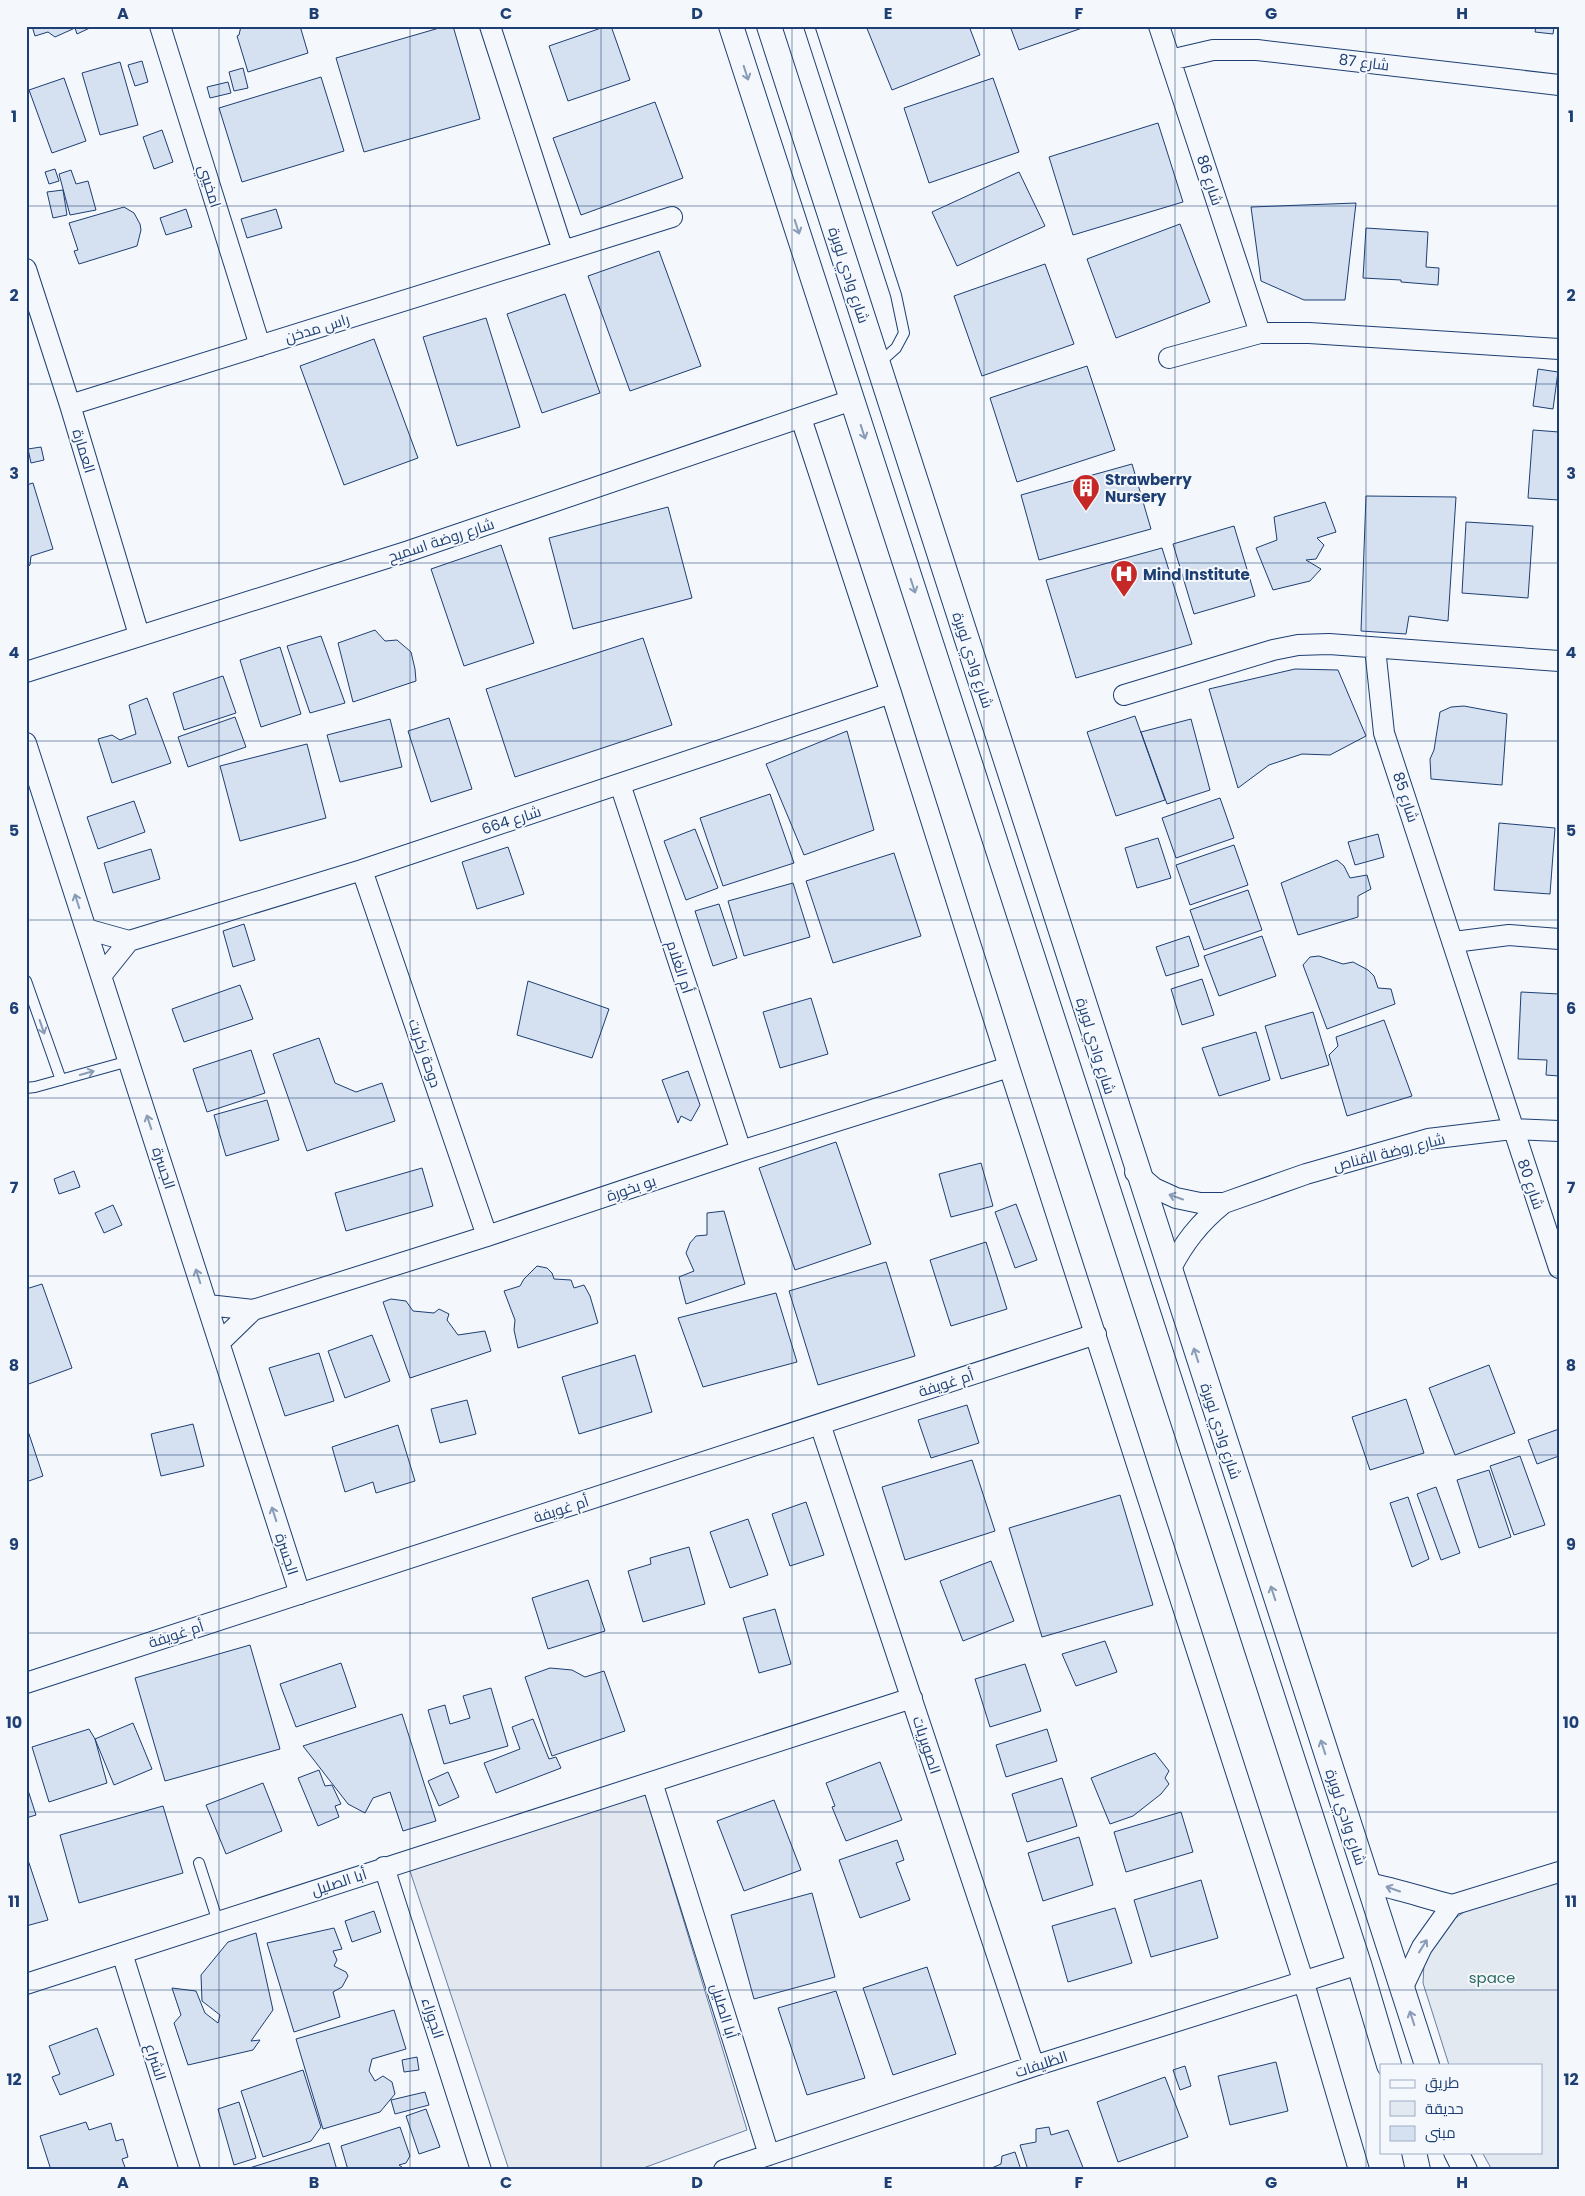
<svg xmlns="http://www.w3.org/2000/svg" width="1585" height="2196" viewBox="0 0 1585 2196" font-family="Poppins,Cairo,sans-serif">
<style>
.green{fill:#e3e9f0;stroke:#687fa3}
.parking{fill:#e3e8f0;stroke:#687fa3}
.building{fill:#d5e0f0;stroke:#1d3f73}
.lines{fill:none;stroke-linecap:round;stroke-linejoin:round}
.service-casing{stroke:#1d3f73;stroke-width:12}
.minor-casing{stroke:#1d3f73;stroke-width:22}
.tertiary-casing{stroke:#1d3f73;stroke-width:26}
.service{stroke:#f4f7fb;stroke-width:10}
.minor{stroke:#f4f7fb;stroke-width:20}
.tertiary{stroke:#f4f7fb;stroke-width:24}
.oneway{stroke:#889bb7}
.grid{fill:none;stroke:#1d3f73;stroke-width:1;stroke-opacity:0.55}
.labels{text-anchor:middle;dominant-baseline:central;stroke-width:4;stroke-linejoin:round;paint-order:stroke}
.street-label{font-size:15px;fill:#1d3f73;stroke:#f4f7fb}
.poi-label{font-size:15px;font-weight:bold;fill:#1d3f73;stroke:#f4f7fb;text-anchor:start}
.park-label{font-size:15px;fill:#2c6c60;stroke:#f4f7fb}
.neatline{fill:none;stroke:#1d3f73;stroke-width:2}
.grid-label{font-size:16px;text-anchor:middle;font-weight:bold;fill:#1d3f73}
</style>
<rect width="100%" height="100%" fill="#f4f7fb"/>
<path class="green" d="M1559,1882V2170H1492L1482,2152H1541V2065H1449L1423,1983L1424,1963L1447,1924L1467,1910Z"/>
<path class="parking" d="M645,1793L747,2130L638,2170H509L409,1868Z"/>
<path class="building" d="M32,26H94L77,34L75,28L55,37L48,32L35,36Z
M300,26L308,53L248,72L237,36L239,35L241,26Z
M446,26H453L480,119L364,152L336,58Z
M607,26H611L630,80L568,101L549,46Z
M866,26H969L980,55L892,90Z
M1010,26H1088L1019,50Z
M1536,26H1554L1553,34L1535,32Z
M142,61L148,82L135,86L128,65Z
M120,62L138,125L100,135L82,73Z
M243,68L248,88L234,91L229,72Z
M321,77L344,151L242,182L219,108Z
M64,78L86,141L52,153L29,90Z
M993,78L1019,152L929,183L904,108Z
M228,82L231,93L210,98L207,87Z
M655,102L683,178L581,215L553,138Z
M1158,123L1183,202L1073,235L1049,157Z
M162,130L173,162L154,169L143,137Z
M55,169L59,181L49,184L45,172Z
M71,170L76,184L88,181L96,210L70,215L59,174Z
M1019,172L1045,226L957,266L932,212Z
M63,190L67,215L53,218L47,192Z
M1356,203L1345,300H1304L1261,281L1251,207Z
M124,207L134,213L140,224L141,230L137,246L79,264L74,251L78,250L69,223Z
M186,209L192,227L166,235L160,218Z
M276,209L282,228L247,238L241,219Z
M1180,224L1210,302L1116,338L1087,259Z
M1366,228L1428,232L1426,267L1439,268L1438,285L1401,282V280L1363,278Z
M659,251L701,366L630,391L588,276Z
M1045,264L1074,344L982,376L954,296Z
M565,294L600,393L542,413L507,314Z
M486,318L520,427L457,446L423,337Z
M374,339L418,458L344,485L300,366Z
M1087,366L1115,450L1017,482L990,398Z
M1538,369L1558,372L1553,409L1533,406Z
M1533,430L1559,432V500L1528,498Z
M41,447L44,460L31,463L28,449Z
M1132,464L1151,529L1039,560L1021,495Z
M33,483L53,549L31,556L30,565L26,568V485Z
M1366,496L1456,497L1448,621L1409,616L1406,634L1361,631Z
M1325,502L1336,532L1317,538L1324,545L1316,559L1306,560L1321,569L1310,581L1273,590L1256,548L1277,540L1274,517Z
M668,507L692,598L573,629L549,538Z
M1466,522L1533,526L1528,598L1462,593Z
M1234,526L1255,596L1194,614L1173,544Z
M501,545L534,643L464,666L431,569Z
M1162,548L1192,644L1076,678L1046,580Z
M375,630L385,641L397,640L411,652L415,669L416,681L353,702L338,643Z
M321,636L345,703L310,713L287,646Z
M643,638L672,725L515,777L486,689Z
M280,647L301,714L261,727L240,660Z
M1295,669L1338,670L1366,736L1330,755L1302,754L1269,765L1238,788L1209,689Z
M223,676L236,713L184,730L173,693Z
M147,698L171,763L112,783L98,739L112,735L120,740L136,734L129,705Z
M1464,706L1507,714L1502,785L1431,779L1430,759L1434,750L1440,712L1451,707Z
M1135,716L1165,800L1116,816L1087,732Z
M235,717L246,747L188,767L178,737Z
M449,718L472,789L431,802L408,731Z
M390,719L402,767L340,782L327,735Z
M1191,719L1210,790L1167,804L1141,732Z
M847,731L874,830L804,855L766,764Z
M307,744L326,818L240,841L220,766Z
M770,794L794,863L723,886L700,818Z
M1220,798L1234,838L1176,858L1162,818Z
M134,801L145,832L98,849L87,817Z
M1499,823L1555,828L1550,894L1494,890Z
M695,829L718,888L686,900L664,841Z
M1378,834L1384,857L1355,865L1348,842Z
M1158,838L1171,878L1137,888L1125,848Z
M1234,845L1248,885L1190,905L1176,865Z
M508,847L524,894L477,909L462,862Z
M151,849L160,879L113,893L104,863Z
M894,853L921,936L833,963L806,881Z
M1337,860L1344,866L1350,878L1367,875L1371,889L1358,896V917L1298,935L1281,883Z
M793,883L810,937L744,956L728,901Z
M1248,890L1262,930L1204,950L1190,910Z
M719,904L737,958L713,966L695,911Z
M244,924L255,960L233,967L223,931Z
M1189,936L1199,966L1166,976L1156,947Z
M1262,936L1276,976L1219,996L1204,956Z
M1319,956L1343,964L1353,962L1368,970L1374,976L1378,988L1391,989L1395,1004L1327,1029L1303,965L1310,957Z
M1202,979L1214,1015L1182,1025L1171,989Z
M528,981L609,1009L592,1058L517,1035Z
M240,985L253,1019L184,1042L172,1009Z
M1521,992L1559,994V1076L1546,1075L1547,1060L1518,1059Z
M811,998L828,1054L780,1068L763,1012Z
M1313,1012L1329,1065L1281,1079L1265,1026Z
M1384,1020L1412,1096L1347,1116L1329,1055L1338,1046L1336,1037Z
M1256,1032L1270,1080L1219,1096L1202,1048Z
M319,1038L335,1083L356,1092L382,1083L395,1121L307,1151L273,1054Z
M251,1050L265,1093L207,1112L193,1069Z
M688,1071L700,1105L691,1121L681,1116L678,1123L662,1080Z
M267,1100L279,1140L226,1156L214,1115Z
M836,1142L871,1244L795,1270L759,1168Z
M981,1163L993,1206L951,1217L939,1174Z
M422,1168L433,1206L346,1231L335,1193Z
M74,1171L80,1187L59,1194L54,1179Z
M1016,1204L1037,1260L1015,1268L995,1212Z
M113,1205L122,1225L104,1233L95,1213Z
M724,1211L745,1284L686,1304L679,1277L694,1271L686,1253L690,1243L696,1236L707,1235V1213Z
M986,1242L1007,1309L951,1326L930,1260Z
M886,1262L915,1356L818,1385L789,1291Z
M537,1266L547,1268L552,1273L554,1279L571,1280L574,1288L584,1285L590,1296L598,1323L518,1348L514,1330L515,1320L504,1291L520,1286L524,1279Z
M42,1284L72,1368L26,1385V1289Z
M776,1293L797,1362L703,1387L678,1318Z
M391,1299L406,1301L413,1311L434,1313L439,1309L449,1314L447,1320L458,1335L485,1331L491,1351L410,1378L383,1302Z
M372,1335L390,1381L345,1398L328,1351Z
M319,1353L334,1401L285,1416L269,1368Z
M635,1355L652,1412L579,1434L562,1377Z
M1489,1365L1515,1433L1455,1455L1429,1388Z
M1406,1399L1424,1453L1370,1470L1352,1417Z
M467,1400L476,1434L440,1443L431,1409Z
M967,1405L979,1443L931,1458L918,1420Z
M193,1424L204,1466L161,1476L151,1434Z
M398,1425L415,1481L376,1493L373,1482L345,1492L332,1447Z
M27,1428L43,1476L26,1482V1429Z
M1559,1429V1456L1537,1464L1528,1440Z
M1520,1456L1545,1525L1514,1535L1490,1466Z
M972,1460L995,1531L905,1560L882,1487Z
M1489,1470L1511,1537L1479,1548L1457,1480Z
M1436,1487L1460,1553L1441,1560L1417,1494Z
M1120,1495L1153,1605L1042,1637L1009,1528Z
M1408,1497L1429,1559L1412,1567L1390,1503Z
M806,1502L824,1555L790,1566L772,1514Z
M748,1519L768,1575L730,1588L710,1532Z
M689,1547L705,1604L643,1622L628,1571L651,1564L650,1558Z
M991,1561L1014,1621L963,1641L940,1581Z
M588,1580L605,1631L548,1649L532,1598Z
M775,1609L791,1664L759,1673L743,1618Z
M1105,1641L1117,1672L1076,1686L1062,1654Z
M250,1645L280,1749L165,1781L135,1678Z
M341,1663L356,1707L296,1727L280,1684Z
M1025,1664L1041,1711L990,1727L975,1679Z
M550,1668L572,1670L585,1677L604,1671L625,1731L552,1756L525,1677Z
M491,1688L508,1746L444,1764L428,1710L445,1705L450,1724L470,1718L463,1696Z
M402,1714L436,1821L403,1831L390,1792L373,1798L365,1813L348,1804L303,1746Z
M533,1719L549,1759L556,1757L561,1768L496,1793L484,1763L520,1749L512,1727Z
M133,1723L152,1769L114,1785L95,1739Z
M89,1729L95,1739L107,1783L49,1802L32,1747Z
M1047,1729L1057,1761L1006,1777L996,1745Z
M1155,1753L1169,1771L1165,1778L1169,1784L1161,1794L1133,1816L1110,1824L1091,1778Z
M880,1762L902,1820L846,1841L832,1807L835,1806L826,1783Z
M319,1770L325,1786L332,1785L341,1804L335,1806L339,1817L318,1826L298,1778Z
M448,1772L459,1797L439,1806L428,1781Z
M1062,1778L1077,1826L1027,1842L1012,1794Z
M263,1783L282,1831L226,1854L206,1805Z
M26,1784L36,1815L26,1818Z
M774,1800L801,1870L744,1891L717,1821Z
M163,1806L183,1873L79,1903L60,1835Z
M1181,1812L1193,1852L1126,1872L1114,1832Z
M1079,1837L1093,1885L1043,1901L1028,1853Z
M897,1840L904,1860L896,1863L910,1900L860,1918L839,1860Z
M26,1854L48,1920L26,1926Z
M1201,1880L1218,1938L1151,1957L1134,1900Z
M812,1893L835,1977L754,1999L731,1915Z
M1115,1908L1132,1963L1068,1982L1052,1926Z
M374,1911L381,1932L352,1942L345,1921Z
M334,1928L342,1949L333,1951L337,1960L334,1966L346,1972L348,1976L342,1987L333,1992L340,2017L294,2032L267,1943Z
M256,1933L273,2010L251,2041L260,2040L253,2050L188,2065L174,2023L181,2015L172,1988L196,1991L205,2013L218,2023L220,2015L202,2001L201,1975L228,1942Z
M927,1967L956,2054L893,2075L863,1988Z
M836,1991L865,2078L807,2095L778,2008Z
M394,2010L406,2049L372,2059L369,2071L375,2081L383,2076L392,2082L395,2094L380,2112L323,2129L296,2039Z
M97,2028L114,2075L60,2095L52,2077L60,2074L49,2046Z
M417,2057L419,2070L404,2072L402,2060Z
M1276,2062L1288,2111L1230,2125L1218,2076Z
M1185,2066L1191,2086L1180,2090L1173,2070Z
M303,2070L321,2127L311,2141L263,2157L241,2091Z
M1165,2077L1188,2137L1118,2162L1097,2102Z
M425,2092L429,2105L395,2114L391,2100Z
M239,2102L256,2158L234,2165L218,2109Z
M426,2109L440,2147L419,2154L406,2116Z
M86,2122L89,2130L111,2123L116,2141L123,2139L128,2157L122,2159L126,2170H51L40,2136Z
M400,2127L410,2156L406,2163L399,2165L406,2170H348L341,2146Z
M1049,2127L1051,2135L1068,2130L1084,2170H1028L1020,2145L1036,2142V2129Z
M329,2143L337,2170H243Z
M1015,2152L1021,2170H987L1001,2164L1002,2156Z"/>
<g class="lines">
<defs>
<path id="service" d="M809,26L896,295L904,333L896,348L878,364
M26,981L61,1080
M26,1088L35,1087L129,1061
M199,1863L218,1922"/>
<path id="minor" d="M160,26L260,346
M490,26L563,251
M1159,26L1260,333
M1170,60L1213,50H1257L1559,85
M26,269L70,405L139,635
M1169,358L1260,333H1309L1559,349
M70,405L672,217
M801,418L891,693L1009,1067L1304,1983L1359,2170
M1375,648L1384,733L1559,1268
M26,672L409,551L852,400
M1124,695L1273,650L1298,645L1329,644L1559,661
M26,743L300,1594
M620,784L741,1151
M362,870L487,1236
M86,929L129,941L362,870L891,693
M1454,942L1509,935L1559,939
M101,976L129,941
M1135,1172L1154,1188L1176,1198L1200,1203H1224L1306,1174L1428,1139L1512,1129L1559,1131
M1169,1272C1183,1244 1199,1223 1224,1203
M208,1305L253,1310L487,1236L741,1151L1009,1067
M219,1343L253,1310
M820,1424L1034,2066
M26,1683L1096,1334
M652,1782L769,2155
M384,1867L481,2170
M1367,1883C1396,1888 1424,1898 1452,1905
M1452,1905L1559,1872
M122,1953L190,2170
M26,1984L912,1698
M1402,1989L1422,1947L1452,1905
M724,2170L1034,2066L1359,1964"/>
<path id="tertiary" d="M731,26L1359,1964L1389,2065
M769,26C988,706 1203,1387 1427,2065
M1414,2152L1418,2170
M1456,2152L1465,2170"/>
</defs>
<use href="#service" class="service-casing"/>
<use href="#minor" class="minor-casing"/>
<use href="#tertiary" class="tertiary-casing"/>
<use href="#service" class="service"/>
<use href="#minor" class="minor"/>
<use href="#tertiary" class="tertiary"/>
</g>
<defs><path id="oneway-shaft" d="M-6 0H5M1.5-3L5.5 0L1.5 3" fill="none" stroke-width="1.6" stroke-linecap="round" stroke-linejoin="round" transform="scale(1.25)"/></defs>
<g class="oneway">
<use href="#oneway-shaft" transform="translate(746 73) rotate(72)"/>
<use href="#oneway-shaft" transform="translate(797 227) rotate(72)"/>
<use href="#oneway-shaft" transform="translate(863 432) rotate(72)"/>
<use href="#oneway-shaft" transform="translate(913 586) rotate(72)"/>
<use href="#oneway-shaft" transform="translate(77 901) rotate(-108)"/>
<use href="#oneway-shaft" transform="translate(42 1027) rotate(71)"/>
<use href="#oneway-shaft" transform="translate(87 1073) rotate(-16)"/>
<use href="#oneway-shaft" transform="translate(149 1122) rotate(-108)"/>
<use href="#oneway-shaft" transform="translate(1176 1197) rotate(-161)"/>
<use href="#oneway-shaft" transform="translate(198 1276) rotate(-108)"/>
<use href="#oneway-shaft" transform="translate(1196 1355) rotate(-108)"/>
<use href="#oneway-shaft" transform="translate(274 1514) rotate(-108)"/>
<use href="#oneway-shaft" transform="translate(1273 1593) rotate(-108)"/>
<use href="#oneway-shaft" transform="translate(1323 1747) rotate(-108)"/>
<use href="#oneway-shaft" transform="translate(1393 1889) rotate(-161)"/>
<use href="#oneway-shaft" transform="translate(1423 1946) rotate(-58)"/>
<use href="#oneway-shaft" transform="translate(1412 2018) rotate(-108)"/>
</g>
<path class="grid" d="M219,26V2170M410,26V2170M601,26V2170M792,26V2170M984,26V2170M1175,26V2170M1366,26V2170M26,206H1559M26,384H1559M26,563H1559M26,741H1559M26,920H1559M26,1098H1559M26,1276H1559M26,1455H1559M26,1633H1559M26,1812H1559M26,1990H1559"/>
<defs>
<symbol id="building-pin" viewBox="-11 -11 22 30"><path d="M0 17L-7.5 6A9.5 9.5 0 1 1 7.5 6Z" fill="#c62828" stroke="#f4f7fb"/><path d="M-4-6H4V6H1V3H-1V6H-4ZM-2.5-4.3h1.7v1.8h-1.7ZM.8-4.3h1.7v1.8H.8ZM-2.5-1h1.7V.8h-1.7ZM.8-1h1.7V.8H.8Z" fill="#fff"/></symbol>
<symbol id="hospital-pin" viewBox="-11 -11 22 30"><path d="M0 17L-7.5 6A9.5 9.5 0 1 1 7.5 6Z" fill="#c62828" stroke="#f4f7fb"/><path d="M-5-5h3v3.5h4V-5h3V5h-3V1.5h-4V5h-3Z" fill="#fff"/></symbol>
</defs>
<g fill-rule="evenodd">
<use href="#building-pin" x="1070" y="472" width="32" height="43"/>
<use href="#hospital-pin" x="1108" y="558" width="32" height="43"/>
</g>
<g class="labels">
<g class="street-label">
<text transform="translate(1364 62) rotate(7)">شارع 87</text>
<text transform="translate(1210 180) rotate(72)">شارع 86</text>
<text transform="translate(210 186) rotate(73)">امخيبي</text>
<text transform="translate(849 275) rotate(72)">شارع وادي لوبرة</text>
<text transform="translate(317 328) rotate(-17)">راس مدخن</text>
<text transform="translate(84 451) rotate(73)">العمارة</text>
<text transform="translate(441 540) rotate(-18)">شارع روضة اسميح</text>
<text transform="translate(973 660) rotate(72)">شارع وادي لوبرة</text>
<text transform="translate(1406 797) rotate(72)">شارع 85</text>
<text transform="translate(511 820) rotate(-18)">شارع 664</text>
<text transform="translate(680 967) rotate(72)">أم الغلام</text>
<text transform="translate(1096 1046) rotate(73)">شارع وادي لوبرة</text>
<text transform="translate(425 1053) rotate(71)">دوحة زكريت</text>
<text transform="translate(1389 1152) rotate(-14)">شارع روضة القناص</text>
<text transform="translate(164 1168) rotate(72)">الجسرة</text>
<text transform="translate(1531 1184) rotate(71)">شارع 80</text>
<text transform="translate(631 1188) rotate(-19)">بو بخورة</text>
<text transform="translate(946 1383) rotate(-18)">أم غويفة</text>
<text transform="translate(1221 1431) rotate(72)">شارع وادي لوبرة</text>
<text transform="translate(561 1509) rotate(-18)">أم غويفة</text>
<text transform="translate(287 1554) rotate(72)">الجسرة</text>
<text transform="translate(176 1634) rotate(-18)">أم غويفة</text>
<text transform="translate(927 1745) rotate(72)">الصويريات</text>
<text transform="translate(1346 1817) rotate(72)">شارع وادي لوبرة</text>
<text transform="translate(339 1882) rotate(-18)">أبا الصليل</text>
<text transform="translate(724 2011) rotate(73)">أبا الصليل</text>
<text transform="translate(433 2018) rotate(72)">الجوزاء</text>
<text transform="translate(156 2062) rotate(72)">الشراع</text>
<text transform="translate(1041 2064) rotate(-18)">الظليفات</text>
</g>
<g class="poi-label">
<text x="1105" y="479">Strawberry<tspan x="1105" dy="17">Nursery</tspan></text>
<text x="1143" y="574">Mind Institute</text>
</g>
<g class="park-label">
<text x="1492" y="1977">space</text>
</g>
</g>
<rect width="1585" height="2196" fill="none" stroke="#f4f7fb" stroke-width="55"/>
<rect x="1380" y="2064" width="162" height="90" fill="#f4f7fb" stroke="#9eadc5"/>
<rect x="1390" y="2080" width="25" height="8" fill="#f4f7fb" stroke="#9eadc5"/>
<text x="1425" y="2088" font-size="15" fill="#1d3f73">طريق</text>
<rect x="1390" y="2101" width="25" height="15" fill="#e3e9f0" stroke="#9eadc5"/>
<text x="1425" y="2114" font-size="15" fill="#1d3f73">حديقة</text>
<rect x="1390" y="2126" width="25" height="15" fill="#d5e0f0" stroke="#9eadc5"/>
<text x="1425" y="2138" font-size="15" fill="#1d3f73">مبنى</text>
<rect x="28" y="28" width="1530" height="2140" class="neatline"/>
<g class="grid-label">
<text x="123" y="19">A</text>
<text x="314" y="19">B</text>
<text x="506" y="19">C</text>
<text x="697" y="19">D</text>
<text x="888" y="19">E</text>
<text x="1079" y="19">F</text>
<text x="1271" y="19">G</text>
<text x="1462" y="19">H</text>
<text x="14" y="122">1</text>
<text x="1571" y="122">1</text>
<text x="14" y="301">2</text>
<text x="1571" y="301">2</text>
<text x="14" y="479">3</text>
<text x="1571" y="479">3</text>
<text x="14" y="658">4</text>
<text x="1571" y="658">4</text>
<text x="14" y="836">5</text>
<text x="1571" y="836">5</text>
<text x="14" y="1014">6</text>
<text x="1571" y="1014">6</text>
<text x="14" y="1193">7</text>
<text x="1571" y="1193">7</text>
<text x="14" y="1371">8</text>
<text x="1571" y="1371">8</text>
<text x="14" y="1550">9</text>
<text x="1571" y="1550">9</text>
<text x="14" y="1728">10</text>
<text x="1571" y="1728">10</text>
<text x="14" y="1907">11</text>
<text x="1571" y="1907">11</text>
<text x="14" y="2085">12</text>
<text x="1571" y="2085">12</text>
<text x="123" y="2188">A</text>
<text x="314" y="2188">B</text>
<text x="506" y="2188">C</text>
<text x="697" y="2188">D</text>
<text x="888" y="2188">E</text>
<text x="1079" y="2188">F</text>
<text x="1271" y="2188">G</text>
<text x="1462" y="2188">H</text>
</g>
</svg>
